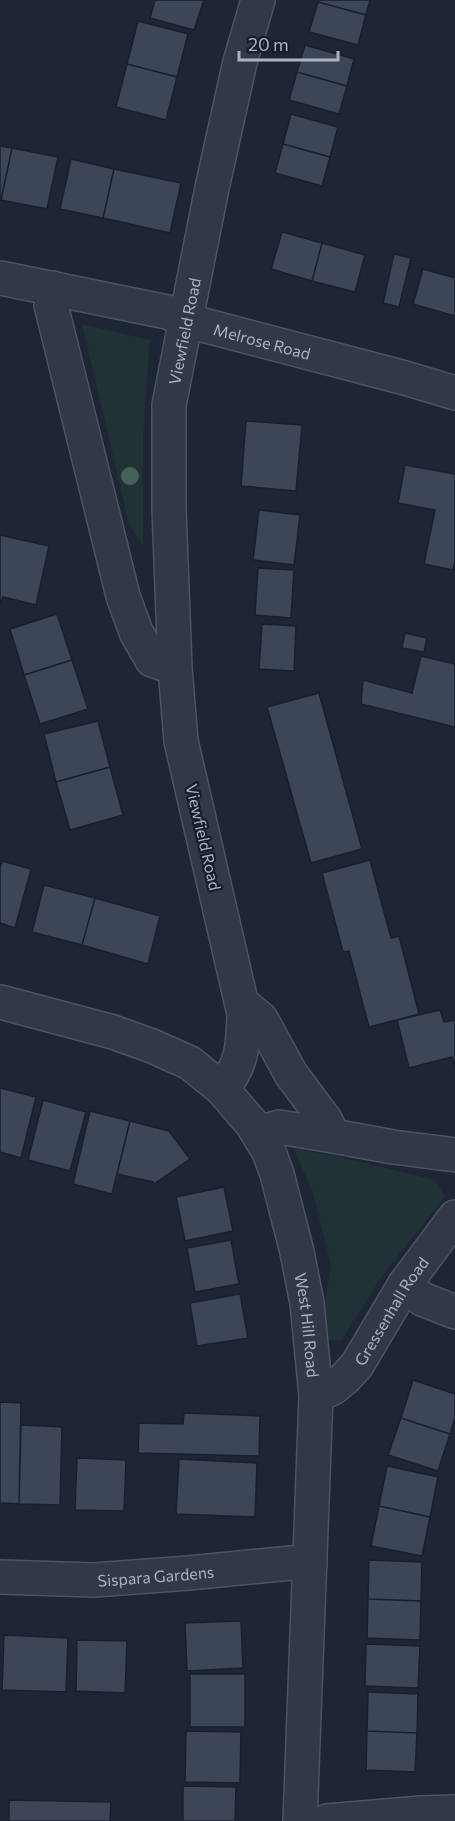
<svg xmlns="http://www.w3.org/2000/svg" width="455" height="1821" viewBox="0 0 455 1821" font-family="Commissioner,sans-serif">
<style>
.green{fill:#203236}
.building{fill:#3c4658;stroke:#19202c;stroke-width:1.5}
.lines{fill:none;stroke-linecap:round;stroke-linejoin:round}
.minor-casing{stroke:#4c5361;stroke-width:36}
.minor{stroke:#323845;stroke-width:33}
.tree{fill:#446257}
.labels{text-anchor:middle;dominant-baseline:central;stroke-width:4.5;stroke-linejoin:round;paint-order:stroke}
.street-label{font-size:16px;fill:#abb3c3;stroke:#171e2a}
</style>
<rect width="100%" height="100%" fill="#1e2635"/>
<path class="green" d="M82,324L150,340L143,439V546L129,524Z
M294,1149L331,1155L435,1180L445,1197L382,1276L342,1340H328L323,1317L331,1265L313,1193Z"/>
<path class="building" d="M155,0H204L194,30L150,18Z
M318,0H370L366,15L318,2Z
M318,2L366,15L358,45L309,32Z
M138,21L188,34L177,77L127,64Z
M305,45L354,59L347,86L297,72Z
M127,64L177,77L166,120L116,107Z
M297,72L347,86L339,114L289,100Z
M291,114L338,127L330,157L283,144Z
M283,144L330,157L322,186L275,173Z
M0,146L12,148L1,200H0Z
M12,148L58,157L47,209L1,200Z
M71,159L114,169L103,218L60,209Z
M114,169L181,183L170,233L103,218Z
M282,232L322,243L312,281L271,269Z
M322,243L365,255L355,292L312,281Z
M394,254L411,258L399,307L383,303Z
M423,269L455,278V316L413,304Z
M246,421L302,425L296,491L241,486Z
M405,465L455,474V561L453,570L424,564L435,510L398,503Z
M259,510L300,515L294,565L253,560Z
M0,535L49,546L36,605L3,597L0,604Z
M258,568L294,570L291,618L255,615Z
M57,614L72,660L24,675L10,629Z
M262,624L296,626L294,671L259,669Z
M405,633L427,638L424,652L402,648Z
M421,656L455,664V727L361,704L363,680L412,693Z
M72,660L88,709L40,724L24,675Z
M319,693L362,849L311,863L267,707Z
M98,721L110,767L56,782L44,734Z
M110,767L123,815L70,830L56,782Z
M370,860L391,938L399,936L419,1014L369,1027L349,951L343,952L322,873Z
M2,861L31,869L15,928L0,923V868Z
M44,885L95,898L82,945L32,932Z
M95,898L160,916L148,964L82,945Z
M440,1010L444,1022L455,1020V1067L452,1057L409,1068L397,1020Z
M0,1088L36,1097L21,1158L0,1152Z
M43,1100L86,1112L70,1171L28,1160Z
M90,1111L130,1121L112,1194L73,1184Z
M130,1121L169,1131L190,1159L154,1184L153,1182L117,1174Z
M224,1187L233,1231L185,1241L176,1197Z
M231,1240L239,1284L195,1292L187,1248Z
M240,1294L248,1338L197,1346L190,1303Z
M413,1380L455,1394V1418L450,1434L401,1418Z
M0,1402L21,1403L19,1504L0,1503Z
M184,1413L260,1416L259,1456L138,1453L139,1423L183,1424Z
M401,1418L450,1434L438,1471L388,1455Z
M21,1425L62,1427L60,1505L19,1504Z
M77,1458L126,1460L124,1511L75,1510Z
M179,1459L257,1463L255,1517L176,1514Z
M387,1466L438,1477L430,1517L379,1506Z
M379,1506L430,1517L422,1556L371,1546Z
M369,1560L422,1562L421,1601L368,1599Z
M368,1599L421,1601L420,1640L367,1638Z
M241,1621L243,1668L187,1671L185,1623Z
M4,1635L68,1638L66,1692L2,1690Z
M77,1640L127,1641L125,1693L76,1691Z
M366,1644L420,1646L418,1688L365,1686Z
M190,1674H245V1727H190Z
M368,1692L418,1694L417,1733L367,1731Z
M186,1731L241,1732L240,1783L185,1782Z
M367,1731L417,1733L415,1772L366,1770Z
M183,1786L236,1787L235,1821H183Z
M9,1800L111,1802L110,1821H9Z"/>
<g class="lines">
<defs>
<g id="minor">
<path id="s1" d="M0,278L167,312L203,325L405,378L455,393"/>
<path d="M53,288L51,305L123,596L136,632L152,660L175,668"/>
<path id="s2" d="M0,1002L113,1032L152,1046L190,1063L222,1089L252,1124L269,1152L277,1174L297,1252L307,1303L316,1396L300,1821"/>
<path d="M243,1004L261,1019L291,1074L326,1121L333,1136L393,1147L455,1155"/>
<path id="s3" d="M222,1089C243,1064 243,1045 244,1014L181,741L175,668L169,508V405L212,188L240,62L258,0"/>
<path d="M259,1133L279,1127L333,1136"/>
<path d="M405,1284L422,1299L455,1312"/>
<path id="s4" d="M316,1396L333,1388L345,1378L357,1365L405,1284L455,1217"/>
<path id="s5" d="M0,1577L94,1580L189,1573L291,1563H310"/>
<path d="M327,1821L421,1813L455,1812"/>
</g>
</defs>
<use href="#minor" class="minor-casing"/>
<use href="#minor" class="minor"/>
</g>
<circle class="tree" cx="130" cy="476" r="9"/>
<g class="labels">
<g class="street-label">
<text stroke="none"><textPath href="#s3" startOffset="772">Viewfield Road</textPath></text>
<text stroke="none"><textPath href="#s1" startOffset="270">Melrose Road</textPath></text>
<text transform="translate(204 837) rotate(77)">Viewfield Road</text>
<text stroke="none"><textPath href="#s4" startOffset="116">Gressenhall Road</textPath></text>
<text stroke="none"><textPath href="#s2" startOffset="498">West Hill Road</textPath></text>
<text stroke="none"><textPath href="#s5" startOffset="156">Sispara Gardens</textPath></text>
</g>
</g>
<path d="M239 51v9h99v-9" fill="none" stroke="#abb3c3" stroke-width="3"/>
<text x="248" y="51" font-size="18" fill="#abb3c3" stroke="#171e2a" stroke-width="4.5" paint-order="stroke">20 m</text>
</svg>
